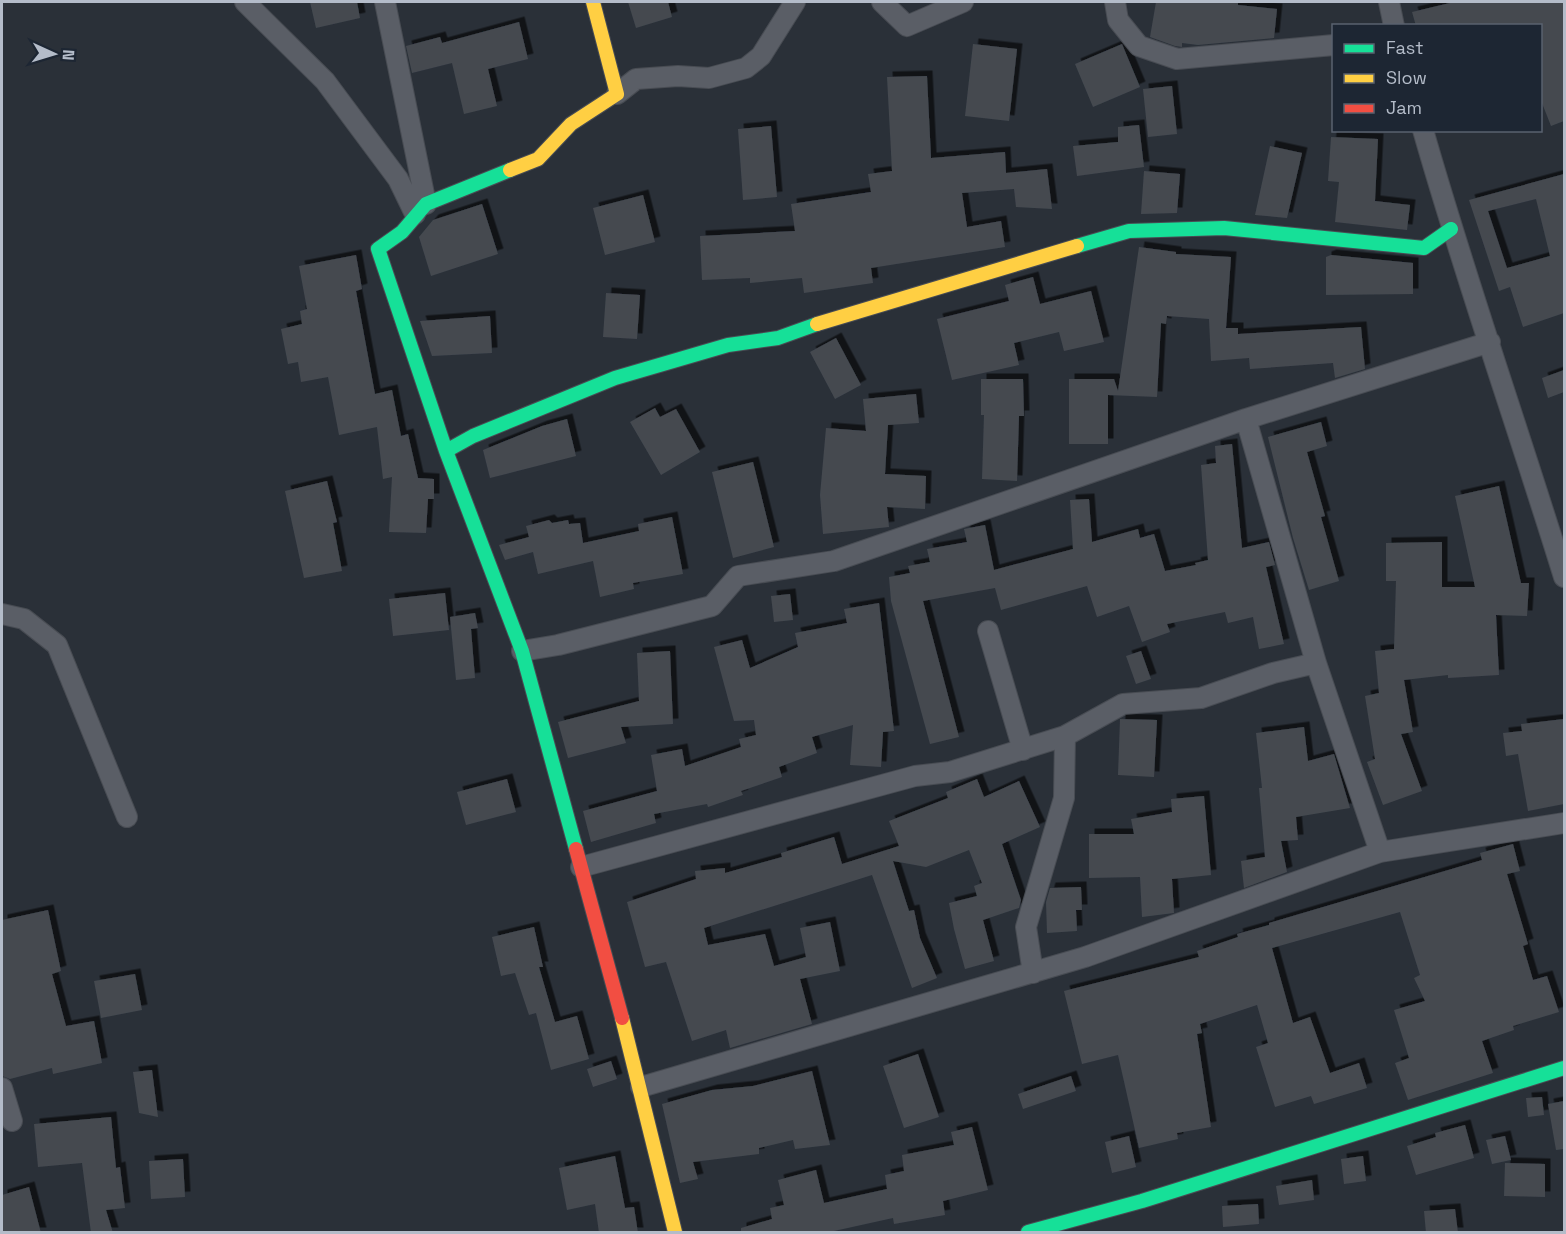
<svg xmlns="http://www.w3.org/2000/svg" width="1566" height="1234" viewBox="0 0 1566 1234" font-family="'Space Grotesk',sans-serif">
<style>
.building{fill:#444950;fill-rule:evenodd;filter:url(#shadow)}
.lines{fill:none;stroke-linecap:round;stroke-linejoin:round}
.street-casing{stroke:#484c53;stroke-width:22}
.fast-casing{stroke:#484c53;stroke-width:16}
.slow-casing{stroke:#484c53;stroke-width:16}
.jam-casing{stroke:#484c53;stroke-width:16}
.street{stroke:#5a5e66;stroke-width:20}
.fast{stroke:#16e098;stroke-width:14}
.slow{stroke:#ffcf43;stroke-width:14}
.jam{stroke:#f24e42;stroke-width:14}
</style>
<defs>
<filter id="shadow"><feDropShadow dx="5.5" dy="-5.5" stdDeviation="0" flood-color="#0009"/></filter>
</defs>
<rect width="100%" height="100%" fill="#2a3038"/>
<path class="building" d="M310,2H357L360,18L316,28Z
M628,2H668L672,17L636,28Z
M1156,2H1238V5L1277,9L1274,38L1198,45L1182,43V47L1175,46L1150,37Z
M1454,2H1564V121L1551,126L1540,98V26H1416L1412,12Z
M519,22L528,59L488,69L497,106L464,114L452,63L412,73L406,46L440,37L442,43Z
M973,44L1017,49L1009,121L965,116Z
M1122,44L1140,87L1093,107L1075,64Z
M927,76L931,158L1005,152L1006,173L1047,169L1052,209L1016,207L1014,189L962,193L967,227L1001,221L1005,247L871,268L873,283L804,293L802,278L750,283V278L702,280L700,236L795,231L791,204L871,192L868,174L892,171L887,77Z
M1172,86L1177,134L1148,137L1143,89Z
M1139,125L1144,167L1077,176L1073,146L1118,142V127Z
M771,126L777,197L743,200L738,129Z
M1331,137L1378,139L1375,201L1410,205L1407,230L1335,222L1339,182L1328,181Z
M1270,146L1302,153L1287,218L1255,215Z
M1144,171L1180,174L1177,213L1141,214Z
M1564,174V313L1523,327L1510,287L1499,291L1469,200ZM1536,199L1550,256L1507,268L1488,211Z
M643,195L655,242L605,255L593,208Z
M482,204L498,254L431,276L419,237L433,220Z
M1139,247L1176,252V254L1231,257L1226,328H1238V334L1361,327L1365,369L1335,378L1333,363L1250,369L1249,358L1211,361L1209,319L1167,316L1166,324L1161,323L1157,397L1108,395V444H1069V379H1114L1118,391Z
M356,255L362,289L356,291L375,394L392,390L401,436L408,434L418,478L434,479V499H428L426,533L389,532L392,477L383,479L377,427L339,435L328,377L301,382L298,362L288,364L281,329L302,324L300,311L307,309L299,266Z
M1331,255L1413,263V294L1326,295V257Z
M1033,277L1040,304L1091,291L1104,342L1064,351L1059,332L1014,343L1019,365L952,380L937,319L1009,301L1005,285Z
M606,293L640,295L637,339L603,337Z
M490,316L492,353L432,356L420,321Z
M836,338L861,385L835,399L810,352Z
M1564,370V392L1548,398L1542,378Z
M981,379H1023L1024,416H1019L1017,481L982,479L984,415H981Z
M916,394L919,423L888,425L885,474L926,476L925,509L887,507L889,527L823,534L820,495L826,428L866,431L863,399Z
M655,408L660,417L676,409L700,452L661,475L630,422Z
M567,419L576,456L490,478L483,450L542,426Z
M1321,422L1327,446L1307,452L1325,516L1321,517L1339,581L1309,590L1293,538L1268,437Z
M1232,444L1242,548L1269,542L1275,565L1266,567L1284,644L1259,649L1253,617L1228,623L1225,612L1167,624L1170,632L1142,642L1129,606L1097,617L1087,586L1001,610L995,588L923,601L959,737L930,744L891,601L889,577L910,573L908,566L930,562L927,549L967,542L964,529L985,525L994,570L1073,549L1070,500L1089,499L1092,542L1138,529L1140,538L1154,534L1165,571L1196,565L1195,563L1208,560L1201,465L1216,463L1215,446Z
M753,462L774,547L733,558L712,472Z
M327,481L337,522L333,523L342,571L304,578L285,491Z
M1499,486L1521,583H1529L1527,616L1496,615L1499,675L1448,678V675L1404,680L1413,732L1401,734L1422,791L1383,805L1367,762L1375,759L1365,696L1379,693L1375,651L1394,649L1396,581H1386V543L1442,542V587H1475L1455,496Z
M672,517L683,574L633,583L634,589L600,597L593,561L538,574L533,552L505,560L499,545L529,537L526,526L549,520L552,523L568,520L569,524L580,523L583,543L639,531L638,524Z
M445,593L449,630L393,636L389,599Z
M790,594L793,620L774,622L771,596Z
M879,603L894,731L883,732L881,767L850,765L853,725L812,737L817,753L779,767L782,777L741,791L743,795L708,807L707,804L654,814L656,823L591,842L583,811L657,791L651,755L682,749L685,766L741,747L739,739L756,735L754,720L734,721L714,647L742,640L750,668L798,647L795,633L847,623L844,609Z
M475,613L478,628L471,629L475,678L456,680L450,617Z
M670,651L673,724L621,727L626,743L568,758L558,722L639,701L637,653Z
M1141,651L1151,679L1136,684L1126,656Z
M1120,719L1157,720L1154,777L1118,775Z
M1564,719V804L1528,811L1518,754L1506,756L1503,733L1522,731L1521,724Z
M1304,727L1308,761L1334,754L1350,808L1296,817L1298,840L1281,841L1287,872L1244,888L1241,861L1265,857L1259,788H1262L1256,733Z
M507,779L516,812L466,825L457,792Z
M977,779L984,797L1019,781L1040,827L1002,844L1021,900L1019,908L983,920L994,961L965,969L954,929L949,903L977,896L974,886L982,883L969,850L926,867L893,861L909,911L914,910L920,938L937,978L912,988L872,875L704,928L708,945L765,934L774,966L806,957L800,928L830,922L840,971L800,979L812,1024L730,1048L726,1030L692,1041L666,962L645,967L627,902L696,879L695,871L725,868V873L782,857L781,853L834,837L842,864L899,846L889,821L948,798L946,792Z
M1204,796L1211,875L1172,879L1174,913L1142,917L1140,877L1089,878V834H1134L1131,819L1172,812L1171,799Z
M1513,844L1520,871L1507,874L1528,944L1523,946L1533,980L1547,976L1559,1012L1513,1026L1514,1030L1482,1041L1493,1073L1408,1100L1395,1063L1409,1058L1394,1010L1425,1001L1414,978L1420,975L1400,912L1272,948L1293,1023L1310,1017L1330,1073L1359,1063L1367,1088L1314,1104L1311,1096L1275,1107L1256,1047L1268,1043L1257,1005L1200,1024L1202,1033L1197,1034L1211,1127L1177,1133L1178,1139L1139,1148L1118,1055L1082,1064L1064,991L1199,957L1197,951L1238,937L1237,934L1269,925V923L1482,860L1480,853Z
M1081,887L1082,910H1076L1077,931L1047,933L1046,902L1050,888Z
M48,910L61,971L52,974L66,1026L94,1021L102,1063L53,1074L52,1068L10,1079L2,1076V920Z
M534,927L543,967H539L555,1022L577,1016L589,1059L551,1070L536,1013L529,1015L515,973L501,976L492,937Z
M135,974L142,1010L101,1018L94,981Z
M918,1054L939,1117L904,1128L883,1066Z
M611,1061L617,1079L593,1087L587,1069Z
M152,1070L158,1117L139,1113L133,1072Z
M812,1071L830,1145L795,1149L793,1140L759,1148V1154L693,1162L698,1179L680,1183L662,1104L712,1090L753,1086Z
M1071,1076L1076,1091L1023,1109L1018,1094Z
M1542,1097L1544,1115L1528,1117L1526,1098Z
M1564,1101V1149L1556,1150L1548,1104Z
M111,1117L116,1168L120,1167L125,1208L106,1210L113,1233H91L82,1163L38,1167L34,1124Z
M1465,1125L1474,1158L1416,1175L1407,1146L1436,1137L1435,1133Z
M972,1127L988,1190L943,1201L945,1215L894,1224L893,1218L825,1233H741V1228L772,1219L770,1208L784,1205L778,1180L816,1170L824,1203L887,1189L885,1175L904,1171L902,1155L954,1145L951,1132Z
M1129,1136L1136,1167L1112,1173L1105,1142Z
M1505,1136L1511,1160L1492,1164L1486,1140Z
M615,1156L625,1208L634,1207L638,1233H599L595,1204L567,1210L559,1168Z
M1363,1156L1366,1181L1344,1184L1341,1159Z
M183,1159L185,1197L151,1199L149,1161Z
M1505,1163L1545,1164V1197L1504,1196Z
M1312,1180L1314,1200L1279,1205L1276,1186Z
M29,1187L41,1233H2V1195Z
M1258,1204L1259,1224L1223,1227L1222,1206Z
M1455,1209L1458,1233H1426L1424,1211Z"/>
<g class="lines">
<defs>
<path id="street" d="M245,2L325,81L398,179L415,214
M385,2L426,204
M882,2L907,26L963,2
M1115,2L1118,20L1139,46L1177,59L1334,45
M1389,2L1394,26
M617,94L636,79L678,76L709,78L746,68L761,56L795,2
M1423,130C1466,281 1518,428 1564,577
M1246,419L1316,663L1380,852
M2,614L24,619L57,645L127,817
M988,631L1023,750
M522,651L558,645L712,606L738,576L834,561L1246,419L1490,342
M581,867L915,776L950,772L1065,736L1123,704L1201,698L1273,673L1316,663
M1033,973L1026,927L1064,798L1065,736
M641,1087L1085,957L1380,852L1564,823
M2,1088L12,1121"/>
<path id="fast" d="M510,170L426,204L402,232L378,249L446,451L522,651L576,849
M1077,246L1129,231L1224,228L1424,248L1451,229
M446,451L473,436L615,378L728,345L778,338L817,324
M1028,1232L1142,1201L1564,1068"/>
<path id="slow" d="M510,170L538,159L571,124L617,94L593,2
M817,324L1077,246
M622,1018L675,1232"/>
<path id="jam" d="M576,849L622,1018"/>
</defs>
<use href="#street" class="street-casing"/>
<use href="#fast" class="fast-casing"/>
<use href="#slow" class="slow-casing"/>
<use href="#jam" class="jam-casing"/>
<use href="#street" class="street"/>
<use href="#fast" class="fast"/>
<use href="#slow" class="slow"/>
<use href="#jam" class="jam"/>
</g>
<rect width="1566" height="1234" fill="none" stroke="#b4bcc9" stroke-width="6"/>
<rect x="1332" y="24" width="210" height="108" fill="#1d2633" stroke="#59626f" stroke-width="1.5"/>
<rect x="1344" y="44" width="30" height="9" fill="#16e098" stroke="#59626f" stroke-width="1.5"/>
<text x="1386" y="54" font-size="18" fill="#b4bcc9">Fast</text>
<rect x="1344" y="74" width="30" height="9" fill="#ffcf43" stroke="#59626f" stroke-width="1.5"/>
<text x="1386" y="84" font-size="18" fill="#b4bcc9">Slow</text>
<rect x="1344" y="104" width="30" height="9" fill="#f24e42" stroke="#59626f" stroke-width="1.5"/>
<text x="1386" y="114" font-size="18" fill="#b4bcc9">Jam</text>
<g transform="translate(54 54) rotate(94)" stroke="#1d2633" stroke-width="4.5" paint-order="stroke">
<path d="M0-4.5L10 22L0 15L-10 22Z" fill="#b4bcc9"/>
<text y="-9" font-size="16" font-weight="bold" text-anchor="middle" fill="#b4bcc9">N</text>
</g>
</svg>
